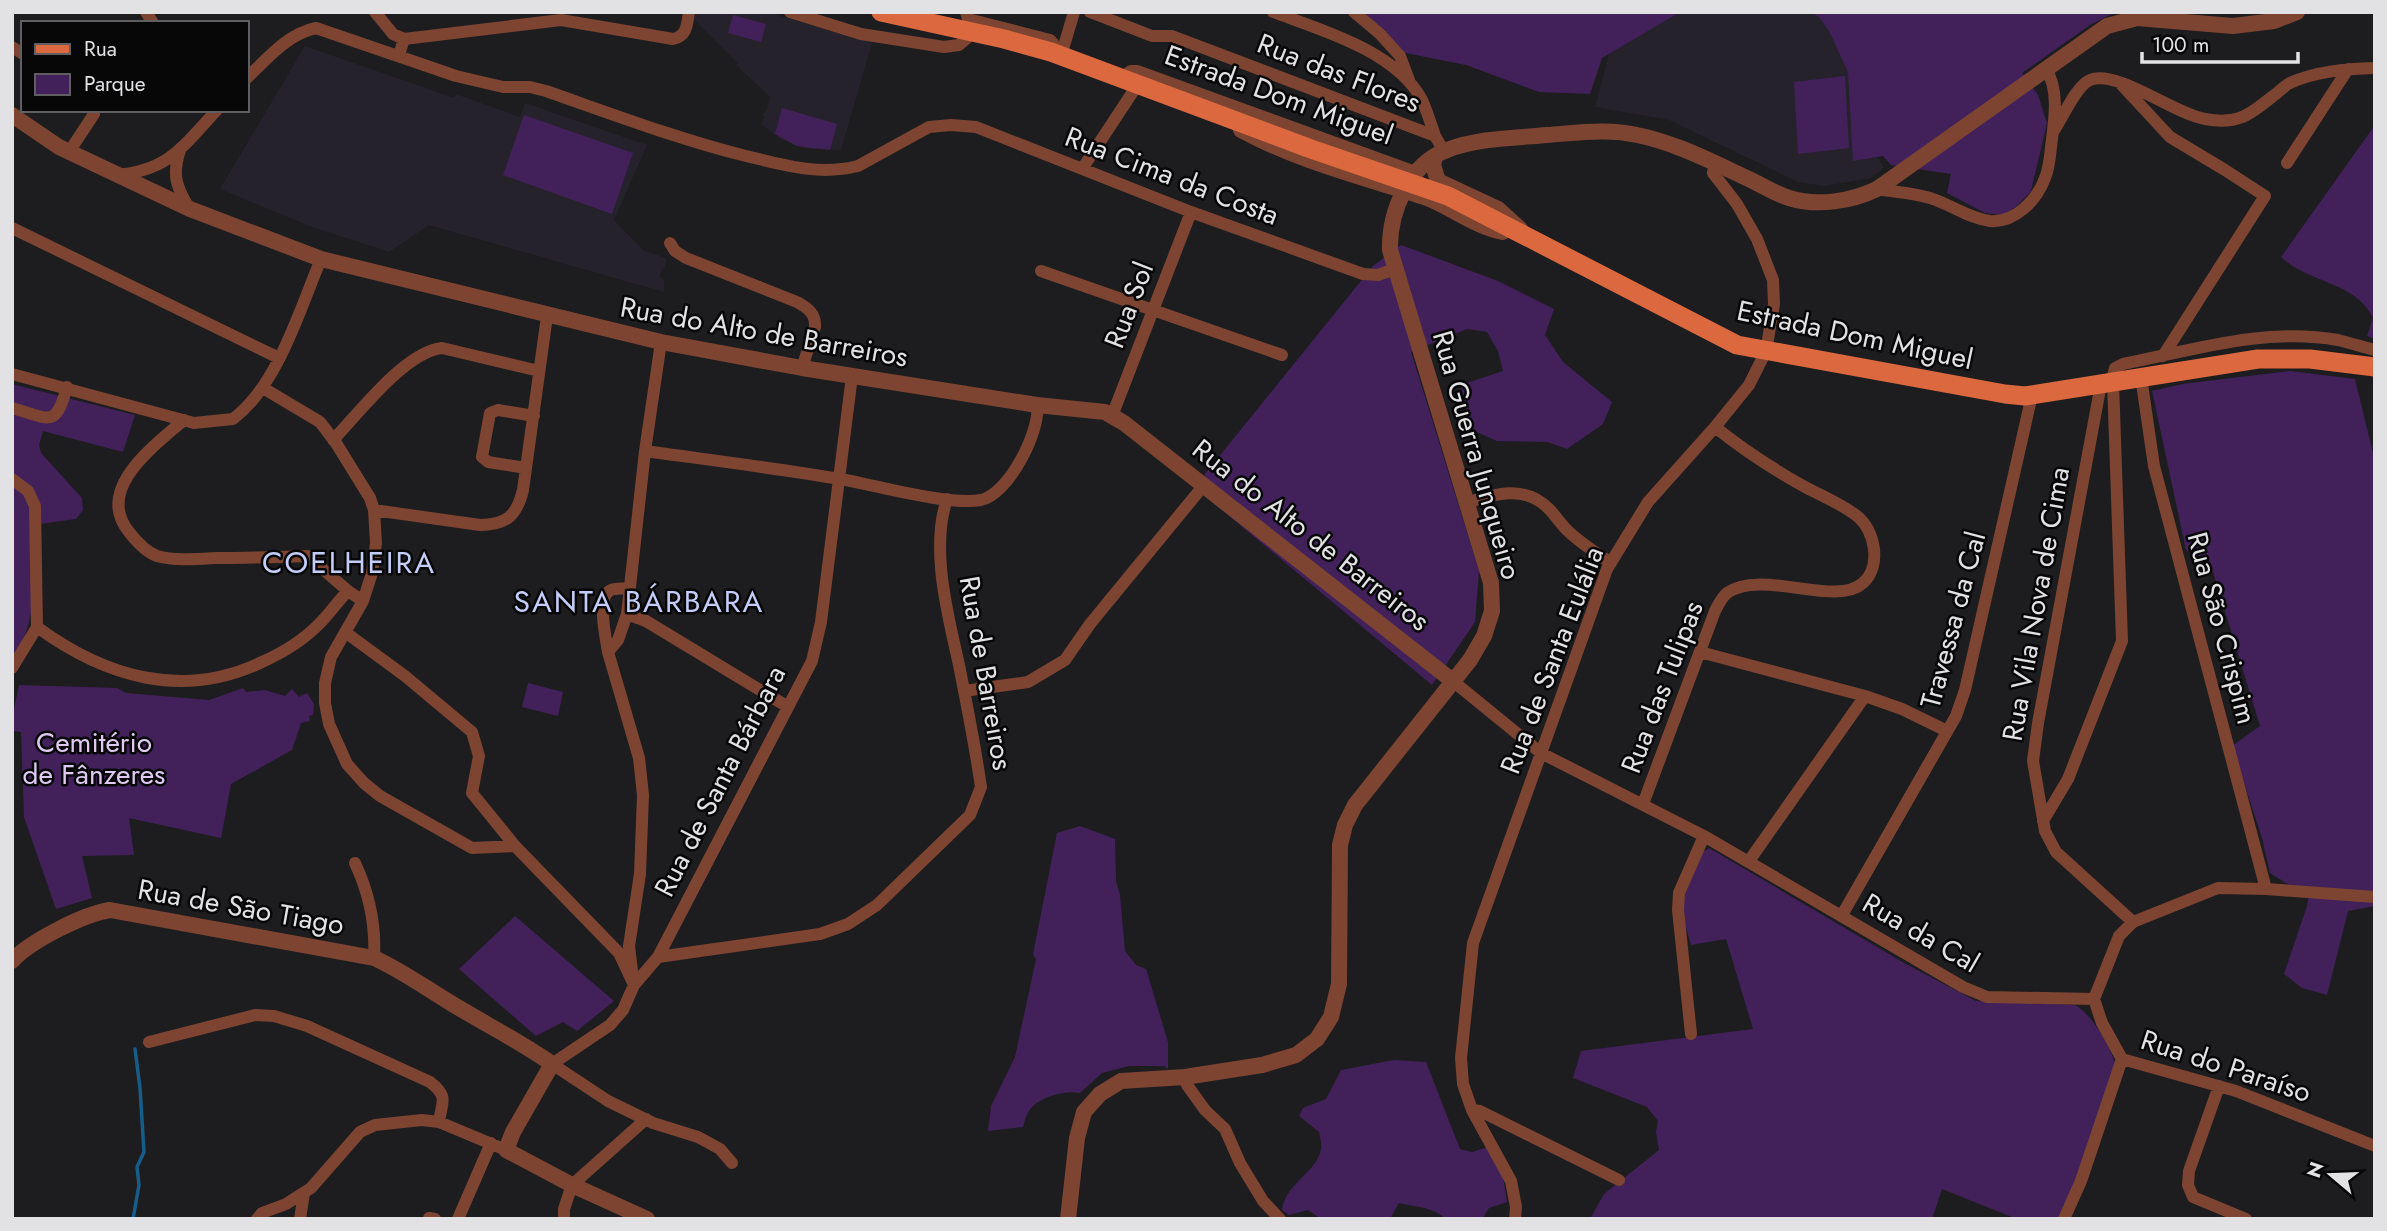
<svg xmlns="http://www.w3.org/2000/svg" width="2387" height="1231" viewBox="0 0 2387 1231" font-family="Jost,sans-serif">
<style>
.built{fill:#26222b}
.green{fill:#42215b}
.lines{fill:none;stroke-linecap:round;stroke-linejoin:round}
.stream{stroke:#175d8a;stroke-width:3.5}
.minor{stroke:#7c4431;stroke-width:12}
.tertiary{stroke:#7c4431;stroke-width:16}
.primary{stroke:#dc683f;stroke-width:19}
.labels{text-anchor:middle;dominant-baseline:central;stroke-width:5;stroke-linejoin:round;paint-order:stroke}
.street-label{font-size:28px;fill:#e2e1e4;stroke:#070708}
.park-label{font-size:28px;fill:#dfc9f3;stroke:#070708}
.neighbourhood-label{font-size:30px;letter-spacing:2px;fill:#c4cdf8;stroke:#070708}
</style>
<rect width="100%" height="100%" fill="#1d1c1f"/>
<path class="built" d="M696,12H767L872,43L841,150L811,149L797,146L781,139L761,124L764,118L762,114L767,110L770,97L736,65L738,63L694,19Z
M1678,12H1833L1850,50L1858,156L1878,158L1884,168L1871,178L1824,186L1798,182L1669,120L1595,107L1609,54Z
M305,46L454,98L456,94L520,117L525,103L647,145L614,220L643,250L666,258L665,267L661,270L660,277L664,281V292L429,225L389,252L307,225L220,189Z"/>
<path class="green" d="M1364,12H1680L1602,58L1590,94L1539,92L1466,65L1401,52Z
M1811,12H2116L2090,25L2022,73L2038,95L2047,123L2031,191L2018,205L2004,215L1985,213L1947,193L1951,174L1891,165L1883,156L1853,161L1848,72L1829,31L1819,17Z
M733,15L766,24L761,42L728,33Z
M1845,76L1849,148L1798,154L1794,82Z
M782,108L837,124L830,150L797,146L775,134Z
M524,115L633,153L612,214L503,175Z
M2375,125V339L2367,336L2373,318C2355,281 2309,284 2281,257Z
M1401,245L1498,281L1554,309L1545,335L1563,362L1612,402L1603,424L1567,449L1547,442L1497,441L1470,429L1461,385L1503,371L1498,351L1487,332L1467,329L1411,352L1479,571L1475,622L1432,685L1198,490L1205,474L1373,266Z
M2290,371L2355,379L2375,461V906L2348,911L2327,995L2302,988L2284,974L2307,906L2309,893L2291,886L2270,873L2262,838L2232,746L2260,726L2210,562L2186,550L2152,391L2182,384Z
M12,384L135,415L123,452L43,431L39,445L41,453L82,498L83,510L76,519L32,525C33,569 41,620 12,658Z
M528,683L563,692L558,716L522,707Z
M19,685L117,688L126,693L209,700L243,688L246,692L265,690L285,696L292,689L299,697L307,693L314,704L313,715L309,716L310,721L301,723L292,750L231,784L221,838L129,818L134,855L82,856L92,898L56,909L24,817L21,732L12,731V719Z
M1080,826L1115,839L1116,881L1120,895L1125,951L1136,965L1146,969L1168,1042V1069L1164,1066H1129L1102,1073L1080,1093C1066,1090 1044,1096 1033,1106C1027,1111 1025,1120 1023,1127L988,1131L991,1106L1015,1057L1036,959L1033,954L1057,833Z
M1709,848L1904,963L1976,1001L2075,1005C2092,1014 2112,1049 2116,1067L2066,1208L2057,1219H2017L1942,1189L1932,1219H1590L1604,1194L1659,1150L1656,1132L1658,1121L1647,1107L1573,1078L1581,1051L1753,1029L1726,939L1691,945L1680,907L1702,853Z
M515,916L614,1001L577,1031L563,1022L536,1036L459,969Z
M1394,1060L1426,1062L1460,1149L1472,1152L1488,1147L1503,1177L1507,1202L1489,1208L1482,1219H1446C1434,1207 1415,1207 1399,1203L1390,1219H1321L1308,1210L1289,1215L1282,1210C1286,1182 1317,1173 1321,1149C1322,1144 1320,1137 1319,1132L1299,1116L1303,1108L1326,1099L1341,1070Z"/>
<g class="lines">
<path class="stream" d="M133,1219L139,1185L137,1167L144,1152L140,1088L135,1049"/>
<path class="minor" d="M146,12L153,23
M375,12L393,34L404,39
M790,12L861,34L944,47L959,45L973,33
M966,12L968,19L1050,40L1053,43L1051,52
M1090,12L1152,36H1172L1435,136L1444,151
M1273,12C1321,30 1396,51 1422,100C1427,111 1431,124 1435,136
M1354,12L1380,34L1400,56L1409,80
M12,47L23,54
M399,55L404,39L561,20L673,39C687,36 687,25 689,12
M1061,56L1074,12
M247,78C267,59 287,34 316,28L456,76L503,87H530L546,91C612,114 678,139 746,156C784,165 819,176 858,166L929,127L951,125L976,127L1191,212L1363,274L1378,275L1395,269
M2119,82L2170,137L2225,170L2265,196L2163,356
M2053,132C2062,119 2076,86 2090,80C2117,69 2174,114 2205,119C2237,125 2250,115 2273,96C2279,92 2284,86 2290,83C2316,71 2347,69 2375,68
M180,150C172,174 176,187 189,208
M69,152L94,114V110
M2287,163L2348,69
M1082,169L1138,84
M116,175C170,170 182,147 217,110
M1877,189C1895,192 1913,193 1930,198C1950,204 1968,218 1990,221C2015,223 2037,200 2045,178C2049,169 2050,157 2051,147C2054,122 2060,91 2046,69
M12,228L279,358
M670,243L675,251L686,258L797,302C808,308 816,314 815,327L802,368
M1041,271L1282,355
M12,374L194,423L233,419C278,385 299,311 321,259
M2141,377L2154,466L2266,889
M2111,383L2115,368L2123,364C2193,350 2266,327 2338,340C2350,343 2363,347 2375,350
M2101,384L2038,723L2033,761L2045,831L2056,852L2133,922
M263,388L320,422L336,443L370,498L374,510L376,543L372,573L363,601L331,657L325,683V703L329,724L347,764L364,783L380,796L472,848L515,846
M12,408C49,418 55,430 67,387
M1112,416L1191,212
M184,420C154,446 94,489 129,532C136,541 146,552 157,556C175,561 198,559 216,558C247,558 278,557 308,556L348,591L363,601
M333,440C360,412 405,352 442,348L539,371
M645,451C710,460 775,468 840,479C875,485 949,506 981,500C1009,494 1041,430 1037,405
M526,468L488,462L482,457L490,413L498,410L534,416
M12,479L28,491L35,506L37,627L12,668
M1466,503C1494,494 1525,484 1549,509C1555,515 1560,523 1567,530C1579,542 1596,553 1611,563
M374,510L480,525C507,525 517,515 523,490L547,316
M628,588C623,589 615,588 611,590C596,596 606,639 608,652L618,640L627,614L645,451L661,342
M627,614L646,621L788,707
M37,627C105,677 183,700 262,662C282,653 304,640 320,623C330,613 338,601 348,591
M345,632L405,676L472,732L479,756L472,793L515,846L619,953L634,985
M608,652L639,758L643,795L640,874L629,946L632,971
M1700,652L1865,696L1902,709L1947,731
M1454,682L1541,753L1704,836L1963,987L1987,997L2094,999L2119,936L2133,922L2218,888L2266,889L2375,897
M964,691L1028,682L1065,660L1090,624L1204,485
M1643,804L1715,611C1718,605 1722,597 1727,593C1762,568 1835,608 1863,583C1882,566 1875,530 1857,516C1842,504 1822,496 1805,487C1771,468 1746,452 1715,427
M2043,821L2068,779L2122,641L2113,382
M1749,861L1865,696
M355,863C369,893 376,924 374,958
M1842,915L1956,716L1965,690L2032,395
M658,957L820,934L848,924L877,905L970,815L981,787C975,746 967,705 959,665C948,615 930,549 947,499
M2094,999L2102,1023L2122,1059L2236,1091L2375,1146
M1691,1034L1678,910L1679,893L1704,836
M149,1042L255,1015L274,1016L307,1026L430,1082C449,1097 442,1101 439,1122
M1185,1077L1187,1085L1205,1110L1225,1129L1240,1163L1263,1201L1280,1219
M2219,1086L2189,1171L2188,1185L2193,1197L2246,1219
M1472,1110L1480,1111L1619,1180
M732,1163L720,1149L698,1137L653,1123L608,1101L552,1064L610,1025L623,1010L634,985L658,957L812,661L821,622L852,376
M429,1218L435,1219
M257,1219L262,1213L286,1204L311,1188L360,1132L375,1125L422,1120L439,1122L506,1150
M300,1219L304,1193
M458,1219L491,1143
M564,1219V1209L572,1185L646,1119
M1515,1219L1516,1207L1511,1181L1472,1110L1463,1084L1461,1058L1473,943L1607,569L1648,502L1715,427L1749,385L1766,351L1774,304L1773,280L1757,239L1737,204L1713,173L1715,163
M2064,1219L2081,1181L2122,1059"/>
<path class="tertiary" d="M1125,80L1131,73H1137L1415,174
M12,115L59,147L190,209L321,259L661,342L802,368L1037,405L1105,412L1124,423L1454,682
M1241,130C1298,161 1363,177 1424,197C1450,206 1475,227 1503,232
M1435,157L1433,165L1438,181L1498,209L1520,229
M12,961C30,941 84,914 110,910L374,958C403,971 427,989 454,1005C487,1025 521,1042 552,1064L513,1132L506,1150L572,1185L647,1219
M1068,1219L1077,1138L1084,1112L1100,1094L1121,1081L1185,1077L1262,1065L1296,1055L1317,1039L1331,1017L1339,984L1340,845L1345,825L1355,805L1470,660L1484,636L1492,611L1491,583L1390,250C1389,212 1409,164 1447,150C1478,138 1514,138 1547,135C1576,133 1608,128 1637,135C1677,143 1714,163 1751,180C1763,186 1776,194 1789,198C1818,207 1852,201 1877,189L2107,26L2137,18L2233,26L2274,21L2297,12"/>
<path class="primary" d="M881,12L1004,39L1051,52L1311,149L1448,196L1737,345L2005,394L2025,396L2258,359H2310L2375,367"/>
</g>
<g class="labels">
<g class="street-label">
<text transform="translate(1339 73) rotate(21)">Rua das Flores</text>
<text transform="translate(1279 95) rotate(20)">Estrada Dom Miguel</text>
<text transform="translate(1172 176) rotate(21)">Rua Cima da Costa</text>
<text transform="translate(1129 305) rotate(-69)">Rua Sol</text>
<text transform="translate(764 332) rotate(10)">Rua do Alto de Barreiros</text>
<text transform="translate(1855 335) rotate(12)">Estrada Dom Miguel</text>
<text transform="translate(1477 455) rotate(74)">Rua Guerra Junqueiro</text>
<text transform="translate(1311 535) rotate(38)">Rua do Alto de Barreiros</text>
<text transform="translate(2036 604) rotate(-80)">Rua Vila Nova de Cima</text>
<text transform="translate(1953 620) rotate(-75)">Travessa da Cal</text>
<text transform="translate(2222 628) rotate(75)">Rua São Crispim</text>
<text transform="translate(1552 660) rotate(-69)">Rua de Santa Eulália</text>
<text transform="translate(986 673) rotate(80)">Rua de Barreiros</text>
<text transform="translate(1662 687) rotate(-69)">Rua das Tulipas</text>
<text transform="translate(720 781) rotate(-63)">Rua de Santa Bárbara</text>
<text transform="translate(241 907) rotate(10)">Rua de São Tiago</text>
<text transform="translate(1921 933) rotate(30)">Rua da Cal</text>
<text transform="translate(2226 1066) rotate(18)">Rua do Paraíso</text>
</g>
<g class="park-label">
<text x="94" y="742">Cemitério<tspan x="94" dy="32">de Fânzeres</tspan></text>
</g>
<g class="neighbourhood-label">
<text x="349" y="562">COELHEIRA</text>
<text x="639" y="601">SANTA BÁRBARA</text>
</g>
</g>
<rect width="2387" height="1231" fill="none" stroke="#e2e1e4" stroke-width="28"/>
<rect x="21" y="21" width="228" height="91" fill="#070708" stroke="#5f5e60" stroke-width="2"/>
<rect x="35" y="44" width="35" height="10" fill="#dc683f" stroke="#5f5e60" stroke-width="2"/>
<text x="84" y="56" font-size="21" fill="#e2e1e4">Rua</text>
<rect x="35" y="74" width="35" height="21" fill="#42215b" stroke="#5f5e60" stroke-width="2"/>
<text x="84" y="91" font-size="21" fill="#e2e1e4">Parque</text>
<g transform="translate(2331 1175) rotate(289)" stroke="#070708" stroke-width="5" paint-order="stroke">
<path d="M0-5L12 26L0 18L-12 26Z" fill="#e2e1e4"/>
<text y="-10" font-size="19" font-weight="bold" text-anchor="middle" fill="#e2e1e4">N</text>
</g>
<path d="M2142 52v10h156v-10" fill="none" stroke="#e2e1e4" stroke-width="3.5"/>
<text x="2152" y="52" font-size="21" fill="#e2e1e4" stroke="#070708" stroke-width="5" paint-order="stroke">100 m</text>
</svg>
